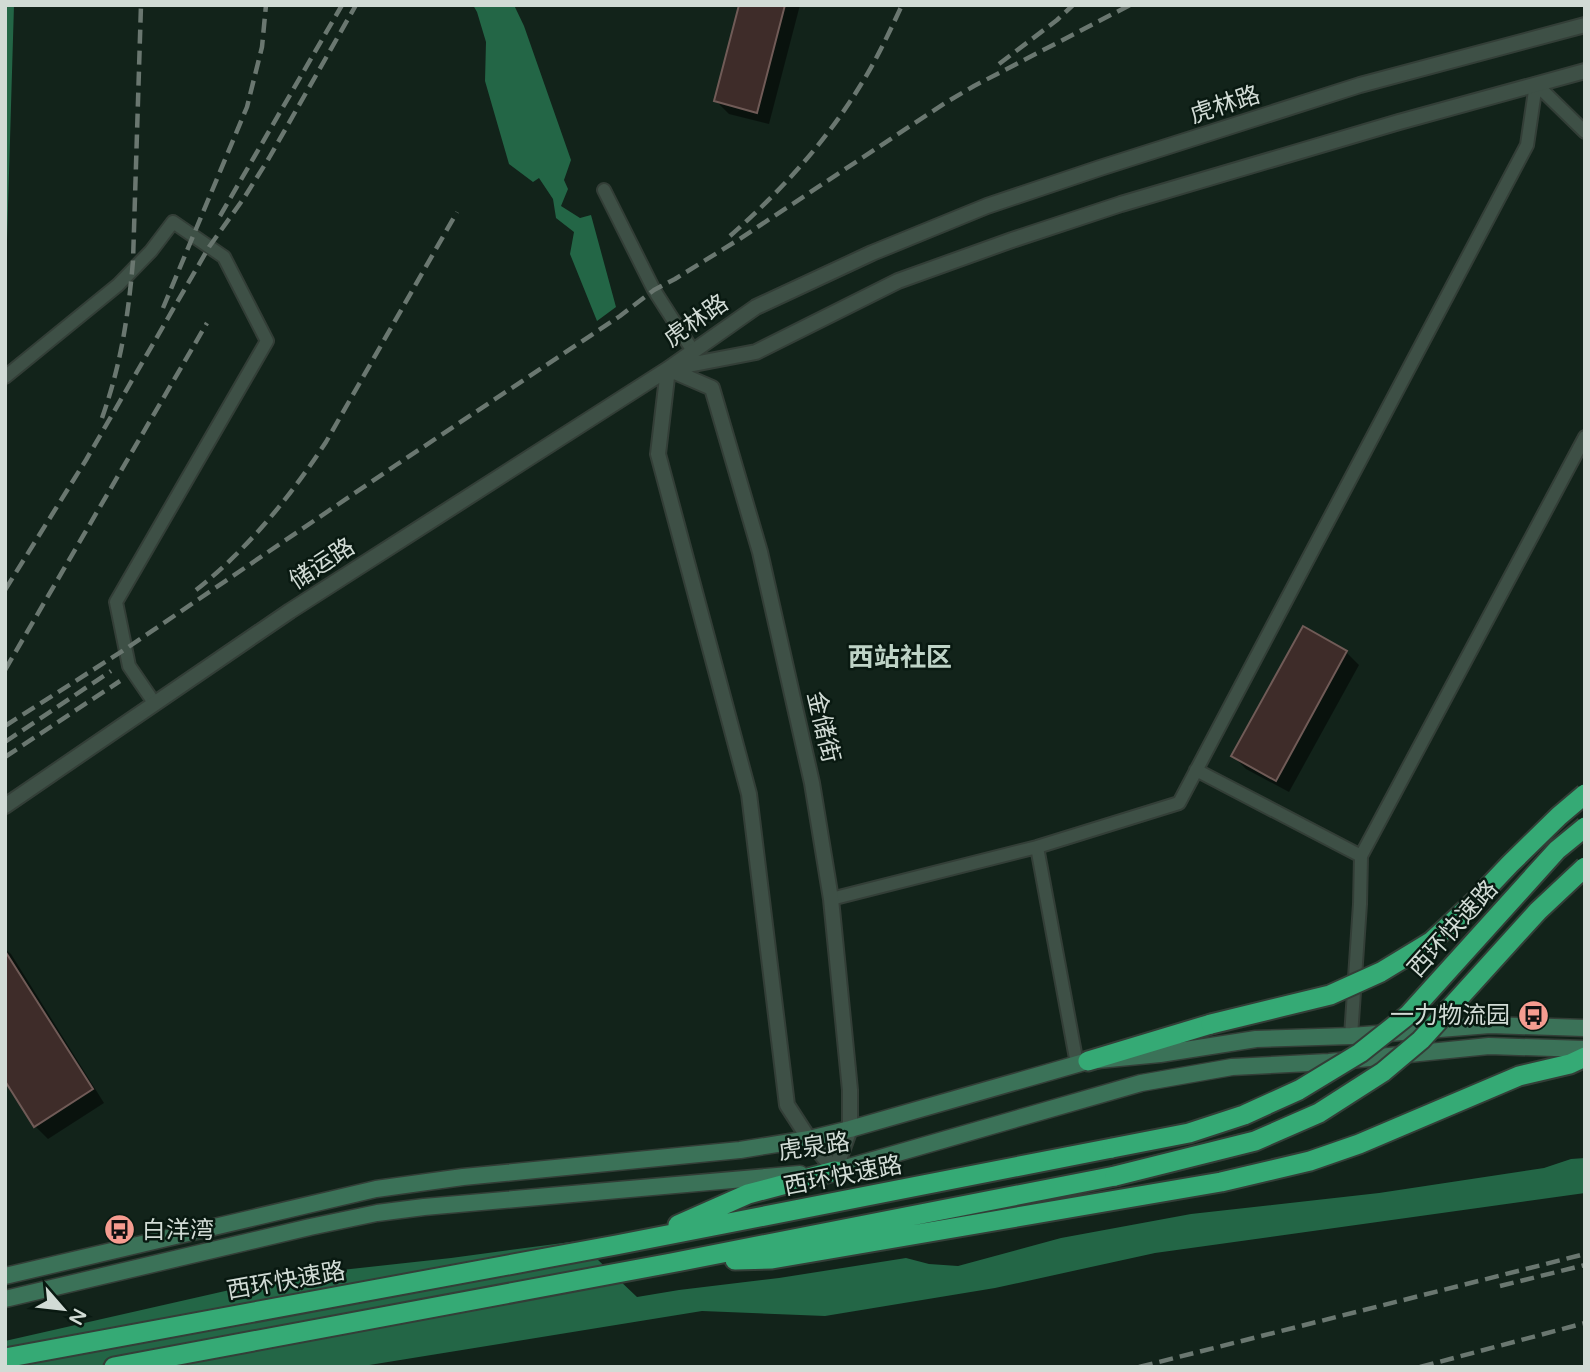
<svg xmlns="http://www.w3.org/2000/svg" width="1590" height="1372" viewBox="0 0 1590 1372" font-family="'Varela Round','Noto Sans SC',sans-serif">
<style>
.water{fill:#236646}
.shadow{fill:#0007}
.building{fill:#3e2c29;stroke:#705b57;stroke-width:2}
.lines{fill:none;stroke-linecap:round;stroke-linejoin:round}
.minor-casing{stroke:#333e37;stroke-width:16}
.tertiary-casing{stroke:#333e37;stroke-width:18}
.secondary-casing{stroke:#333e37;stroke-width:19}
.trunk-casing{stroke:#333e37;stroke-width:23}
.minor{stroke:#3e5046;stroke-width:12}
.tertiary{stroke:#3e5046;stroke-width:14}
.secondary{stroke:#3b7258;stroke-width:16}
.trunk{stroke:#35aa75;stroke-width:19}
.rail{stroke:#6a7770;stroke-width:4.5;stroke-dasharray:14 7;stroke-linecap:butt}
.trunk-bridge-casing{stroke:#333e37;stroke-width:23;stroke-linecap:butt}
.trunk-bridge{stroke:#35aa75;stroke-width:19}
.labels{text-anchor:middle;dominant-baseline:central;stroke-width:5;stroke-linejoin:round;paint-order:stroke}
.street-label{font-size:24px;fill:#d1dbd5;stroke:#091911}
.poi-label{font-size:24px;fill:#d1dbd5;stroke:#091911;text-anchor:end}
.neighbourhood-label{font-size:26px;font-weight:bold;fill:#bed3c6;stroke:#091911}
</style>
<rect width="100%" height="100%" fill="#12231a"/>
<path class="water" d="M5,5H14L5,308Z
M473,5H514L524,26L571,160L564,180L568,189L561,206L580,218L591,215L616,307L597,321L570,254L574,232L556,218L553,199L539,178L533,182L509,164L485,81L486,42L477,12Z
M1585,1158V1193L1155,1253L995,1288L825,1316L702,1311L357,1367H5V1341L296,1275L451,1258L578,1241L637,1297L679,1290L779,1278L906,1258L929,1264L958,1266L1061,1238L1191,1214L1379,1193L1544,1168L1571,1159Z"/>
<path class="shadow" d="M741,5H800L769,124L729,114L716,101Z
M1346,652L1359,665L1289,792L1246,769L1233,756Z
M5,949L11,954L104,1103L48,1139L35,1126L5,1078Z"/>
<path class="building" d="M739,5H785L757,113L714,101Z
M1303,626L1347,651L1276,781L1231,756Z
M5,951L93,1089L34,1127L5,1081Z"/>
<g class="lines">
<defs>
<path id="minor" d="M1536,84L1585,132
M604,190L654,290L693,351
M5,377L118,285L151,251L173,222L224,257L267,341L116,602L129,666L155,704
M1196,770L1361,856L1585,437
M1037,847L1077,1064
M831,899L1037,847L1179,803L1527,145L1536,84
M1351,1036L1360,904L1361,856"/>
<path id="tertiary" d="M673,368L756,352L898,281L1012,240L1121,204L1399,122L1585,71
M668,369L712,388L760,552L812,783L831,899L850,1090V1129L835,1171L809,1139L787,1105L749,794L658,454Z
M5,806L290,611L668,369L756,307L872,253L987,206L1100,168L1360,85L1585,25"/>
<path id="secondary" d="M825,1172L835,1171L1141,1083L1232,1067L1329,1062L1489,1046L1585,1049
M5,1276L376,1189L463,1177L740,1150L809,1139L850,1129L1088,1061L1160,1054L1256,1039L1351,1036L1490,1025L1585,1028
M5,1299L310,1227L377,1213L424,1207L800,1174"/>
<path id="trunk" d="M1088,1061L1211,1024
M678,1225L748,1194L835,1171
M735,1260L772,1259L1221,1182L1310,1161L1359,1144L1519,1076L1570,1064L1585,1057
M5,1358L616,1245L1112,1148
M114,1367L671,1263L1115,1176"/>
</defs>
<use href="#minor" class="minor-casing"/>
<use href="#tertiary" class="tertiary-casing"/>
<use href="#secondary" class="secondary-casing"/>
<use href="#trunk" class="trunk-casing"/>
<use href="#minor" class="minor"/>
<use href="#tertiary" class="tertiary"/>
<use href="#secondary" class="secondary"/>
<use href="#trunk" class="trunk"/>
<path class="rail" d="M999,64L1057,20L1073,5
M220,216L342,5
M730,236C780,192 825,143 860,86C876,61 889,33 902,5
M163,308L247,107L262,47L266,5
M102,418C121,364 128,318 133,261L141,5
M5,590L86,460L209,247L244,198L269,158L356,5
M196,590C248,549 290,497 326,442L457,212
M5,670L207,323
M5,726L124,650L396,465L620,316L654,290L675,279L738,240L945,103L974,86L1130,5
M5,742L111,671
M5,757L120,681
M1500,1286L1585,1265
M1139,1367L1585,1254
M1420,1367L1585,1323"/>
<defs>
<path id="trunk-bridge" d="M1211,1024L1330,995L1381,972L1432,941L1474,902L1510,864L1559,816L1585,794
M1112,1148L1189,1133L1244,1115L1299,1090L1360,1053L1408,1015L1557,850L1585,827
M1115,1176L1255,1141L1319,1113L1383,1072L1421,1040L1538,911L1585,867"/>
</defs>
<use href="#trunk-bridge" class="trunk-bridge-casing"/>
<use href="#trunk-bridge" class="trunk-bridge"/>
</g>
<defs>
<symbol id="bus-disc" viewBox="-11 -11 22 22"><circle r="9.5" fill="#f59c90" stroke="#091911"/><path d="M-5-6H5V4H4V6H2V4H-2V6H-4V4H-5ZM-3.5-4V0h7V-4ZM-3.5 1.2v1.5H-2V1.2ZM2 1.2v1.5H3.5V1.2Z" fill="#111"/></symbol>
</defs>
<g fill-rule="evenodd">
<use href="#bus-disc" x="1516" y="998" width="35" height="35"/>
<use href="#bus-disc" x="102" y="1212" width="35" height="35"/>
</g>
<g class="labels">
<g class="street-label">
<text transform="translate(1225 105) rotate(-18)">虎林路</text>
<text transform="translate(696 321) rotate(-35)">虎林路</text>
<text transform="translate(322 564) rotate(-33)">储运路</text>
<text transform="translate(823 727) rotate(77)">金储街</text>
<text transform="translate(1453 929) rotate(-48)">西环快速路</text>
<text transform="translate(814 1147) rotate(-8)">虎泉路</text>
<text transform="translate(843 1176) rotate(-11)">西环快速路</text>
<text transform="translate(286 1281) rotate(-10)">西环快速路</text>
</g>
<g class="poi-label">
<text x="1510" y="1015">一力物流园</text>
<text x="142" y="1230" text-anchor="start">白洋湾</text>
</g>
<g class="neighbourhood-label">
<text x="900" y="657">西站社区</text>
</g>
</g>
<rect width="1590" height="1372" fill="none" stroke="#d1dbd5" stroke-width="14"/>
<g transform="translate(63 1309) rotate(118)" stroke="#091911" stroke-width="5" paint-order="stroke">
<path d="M0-5L12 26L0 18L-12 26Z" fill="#d1dbd5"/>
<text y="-10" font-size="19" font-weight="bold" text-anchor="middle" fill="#d1dbd5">N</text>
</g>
</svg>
